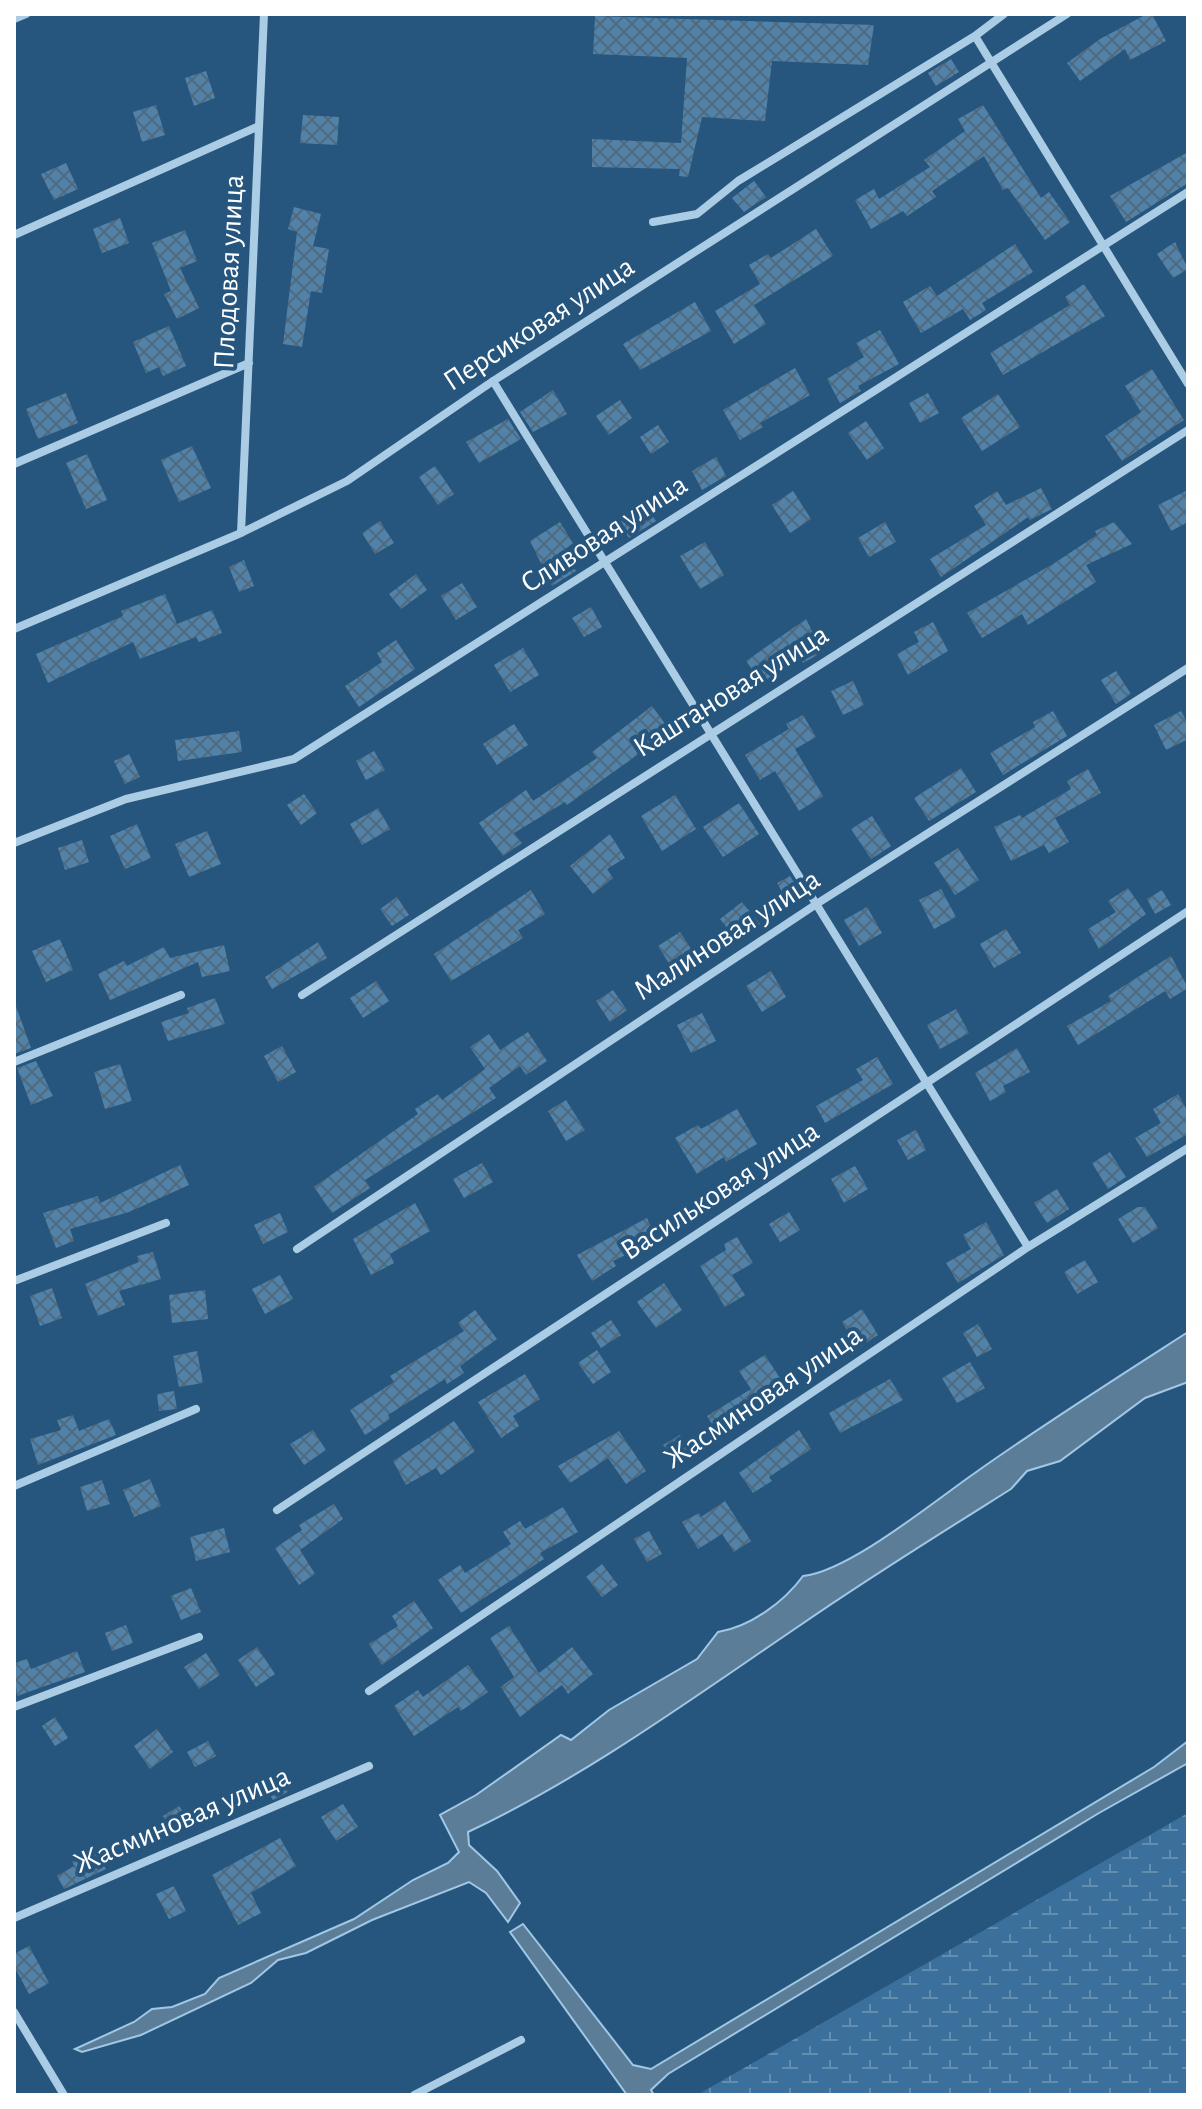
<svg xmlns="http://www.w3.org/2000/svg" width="1202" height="2109" viewBox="0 0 1202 2109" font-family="'Alegreya Sans',sans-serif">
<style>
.wetland{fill:url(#wetland-marsh)}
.water{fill:#5b7d98;stroke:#a0c8e6;stroke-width:2}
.building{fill:url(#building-cross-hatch)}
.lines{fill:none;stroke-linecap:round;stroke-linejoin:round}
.minor{stroke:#abcce5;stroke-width:8}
.labels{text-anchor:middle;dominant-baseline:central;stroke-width:8;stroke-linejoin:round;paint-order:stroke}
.street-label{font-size:30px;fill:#fff;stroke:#26567d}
</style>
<defs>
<pattern id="wetland-marsh" width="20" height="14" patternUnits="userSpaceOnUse" patternTransform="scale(2)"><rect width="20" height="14" fill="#3a709b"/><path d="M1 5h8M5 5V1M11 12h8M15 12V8" fill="none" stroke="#618daf"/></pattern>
<pattern id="building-cross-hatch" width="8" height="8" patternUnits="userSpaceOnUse" patternTransform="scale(2)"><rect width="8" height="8" fill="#5282a8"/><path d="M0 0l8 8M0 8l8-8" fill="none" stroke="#4f6a7f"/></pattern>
</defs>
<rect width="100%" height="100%" fill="#26567d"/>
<path class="wetland" d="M1188,1813V2095H697Z"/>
<path class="water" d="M1188,1332V1382L1145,1398L1060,1461L1027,1471L1011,1489C941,1533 870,1577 802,1624C694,1697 587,1776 468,1832L469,1845L497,1871L520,1903L508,1922L486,1893L469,1882L372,1920L306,1953L278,1960L251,1983L141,2035L82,2052L75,2049L134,2022L152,2009L172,2007L205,1994L219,1978L354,1919L413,1880L448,1863L459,1852L440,1815L476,1795L561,1735L571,1740L609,1710L697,1659L718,1632C750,1627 784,1602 803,1576C850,1571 937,1499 979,1470C1047,1422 1118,1377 1188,1332Z
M1188,1741V1763L1099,1813L668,2074L651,2090L654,2095H627L510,1932L523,1924L633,2065L651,2069L1154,1767Z"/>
<path class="building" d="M1147,14H1152L1166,41L1130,60L1125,49L1080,81L1067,63L1100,39Z
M595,16L874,25L868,65L772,61L765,121L702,117L688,177L679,176L680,169L592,167V139L681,143L687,58L593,54Z
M951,59L959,72L936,86L928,73Z
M206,71L215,98L194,106L185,78Z
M156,105L165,135L142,142L133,112Z
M983,105L1041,198L1049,192L1070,222L1045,240L1008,188L1003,190L984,156L932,191L936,197L907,216L903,211L871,229L855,200L874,189L879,199L930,167L924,160L965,131L958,119Z
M303,115L339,117L337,145L300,143Z
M1188,152V183L1126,222L1110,196Z
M66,163L78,189L54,200L41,174Z
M754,181L766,197L744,212L732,198Z
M294,207L321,214L313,246L329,249L322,293L311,291L302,347L283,344L297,232L288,229Z
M120,218L129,243L102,253L93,229Z
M816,229L833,256L754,305L766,324L734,344L715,311L760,284L749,265L768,254L771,258Z
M185,230L197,261L180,268L199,308L177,319L164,294L171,291L152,243Z
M1175,242L1188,269L1173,278L1157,254Z
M1015,244L1033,272L982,303L986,310L970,320L963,309L921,333L903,302L930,286L937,296Z
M1084,284L1105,316L1003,375L990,353L1070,305L1065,297Z
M695,302L711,331L640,370L623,344Z
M169,326L186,366L163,376L159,367L146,373L133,342Z
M880,330L899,364L858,386L861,391L840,403L827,379L864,357L856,343Z
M795,368L810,395L760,423L763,427L740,440L723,410Z
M1152,369L1184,420L1122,461L1105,436L1141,412L1125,386Z
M553,390L567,414L533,432L520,412Z
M66,393L78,423L38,439L26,409Z
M928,393L939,413L920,423L909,403Z
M998,394L1020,427L982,451L961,418Z
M620,400L632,418L609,435L596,416Z
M508,419L521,439L479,463L466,442Z
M866,421L884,448L867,460L848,433Z
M658,425L669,442L651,454L640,437Z
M192,446L211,488L179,502L161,460Z
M87,454L107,500L86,509L66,463Z
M716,457L726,476L702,490L692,471Z
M435,466L454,494L438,505L419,477Z
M1041,488L1052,509L1030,520L1028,517L941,577L930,559L986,525L974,506L997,491L1006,505Z
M1188,490V522L1171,531L1158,505Z
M793,491L811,519L790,533L772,505Z
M645,505L656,521L629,538L619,523Z
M380,521L394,543L375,554L362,533Z
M560,522L573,543L563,551L576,571L552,586L530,541Z
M885,522L896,542L869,557L858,538Z
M1114,522L1132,544L1086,565L1096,582L1028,625L1022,614L982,638L967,613L1053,564L1097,535L1095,531Z
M705,542L724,575L700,589L680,556Z
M244,560L254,586L239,592L229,567Z
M416,574L427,590L401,609L389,594Z
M462,583L477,607L456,620L441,596Z
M165,594L177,624L212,610L222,633L199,642L196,637L140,659L133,642L48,683L36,654L123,616L121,611Z
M591,607L602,627L584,637L572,618Z
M806,619L823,652L803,663L799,656L762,683L746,661Z
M933,622L948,651L908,675L897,654L919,642L914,632Z
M396,640L415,669L359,707L345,686L382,662L377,653Z
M523,648L539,675L510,692L494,665Z
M1116,671L1131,694L1116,704L1101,680Z
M853,681L864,705L843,715L831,691Z
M652,706L674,736L654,751L650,746L567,805L565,802L514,833L522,843L503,856L479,823L526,790L533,801L597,758L592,752Z
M1053,711L1067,736L1003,775L990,753L1035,727L1033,722Z
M1181,711L1188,724V739L1166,750L1154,725Z
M803,715L816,737L795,749L823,796L799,811L775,771L760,780L745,755L789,729L786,724Z
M514,724L528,745L497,765L483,744Z
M239,731L242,752L178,761L175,740Z
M374,751L385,770L366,780L356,761Z
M129,754L140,777L125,784L114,761Z
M961,768L976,792L929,821L914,798Z
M1088,769L1101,793L1055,818L1069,842L1049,853L1044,845L1011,861L994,827L1020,815L1022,818L1071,789L1067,781Z
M304,794L317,813L301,825L287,805Z
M675,795L696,829L662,851L641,816Z
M739,803L759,834L723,857L703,827Z
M378,808L390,829L362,845L350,824Z
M872,816L891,846L871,859L851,829Z
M137,824L151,858L125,869L110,836Z
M207,831L221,864L189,877L175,844Z
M610,834L625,858L607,869L613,878L593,894L570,866Z
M82,840L89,862L65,870L58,848Z
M958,848L979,880L955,895L934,863Z
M790,876L804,898L790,906L777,883Z
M1128,888L1146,914L1099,949L1088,929L1116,912L1108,901Z
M941,889L956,917L934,929L919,900Z
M531,890L545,914L518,930L523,938L451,981L434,954Z
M1162,890L1171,905L1155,914L1147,899Z
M397,897L409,915L392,926L380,909Z
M742,902L760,924L739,942L720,919Z
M867,907L882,933L859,946L844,920Z
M1006,929L1021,953L994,968L980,944Z
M680,932L698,959L675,973L658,946Z
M60,939L73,970L46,982L32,951Z
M318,942L327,958L272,989L265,977Z
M224,945L230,971L202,977L198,962L110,1000L98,974L124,961L127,966L164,947L170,958Z
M1171,956L1188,988L1170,999L1165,991L1078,1045L1067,1026L1111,1001L1108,996Z
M771,971L786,997L762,1012L746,986Z
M376,981L389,1001L363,1018L350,998Z
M613,990L627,1010L610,1022L596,1001Z
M215,998L225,1024L168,1041L161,1022L189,1013L187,1008Z
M16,1006L31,1048L14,1054V1007Z
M956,1009L969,1033L940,1049L927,1025Z
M702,1013L716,1041L691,1053L677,1025Z
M528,1032L547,1061L526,1075L520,1066L489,1088L496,1098L365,1180L370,1188L332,1213L314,1187L418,1114L415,1109L438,1094L442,1100L485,1069L470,1047L489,1034L500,1050Z
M282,1046L296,1072L278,1082L264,1056Z
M1017,1048L1030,1072L1003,1086L1006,1092L990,1101L975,1073Z
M877,1057L893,1084L825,1123L816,1106L863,1080L856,1069Z
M36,1061L53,1096L31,1105L17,1068Z
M120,1064L132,1101L105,1109L94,1072Z
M1178,1094L1188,1112V1134L1147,1157L1135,1138L1161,1123L1153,1109Z
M566,1100L585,1130L566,1141L548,1111Z
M737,1109L757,1144L726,1162L724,1157L697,1174L675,1138L698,1125L701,1129Z
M916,1130L926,1150L908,1160L897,1140Z
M1110,1152L1126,1177L1108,1189L1092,1163Z
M482,1163L493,1182L464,1198L453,1179Z
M180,1165L189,1185L129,1212L70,1229L74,1241L56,1248L43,1213L98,1196L100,1203Z
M855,1166L868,1189L844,1203L831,1179Z
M1057,1189L1069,1209L1047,1223L1034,1203Z
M415,1203L430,1231L390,1254L394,1263L371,1275L353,1239Z
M1138,1207H1145L1158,1228L1133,1243L1118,1219Z
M789,1212L800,1230L780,1242L769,1224Z
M280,1213L288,1232L263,1244L254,1225Z
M647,1218L657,1240L613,1261L616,1266L592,1281L577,1255Z
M986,1222L1004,1255L958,1283L946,1263L971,1249L963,1235Z
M737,1237L753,1263L732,1275L745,1295L725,1307L700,1266L726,1250L724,1244Z
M153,1252L161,1279L119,1291L125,1305L98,1316L85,1284L139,1262L137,1256Z
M1085,1260L1098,1282L1077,1294L1064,1272Z
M280,1275L293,1299L265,1314L252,1289Z
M664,1283L682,1310L656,1328L637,1302Z
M52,1288L62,1318L40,1326L30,1296Z
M205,1290L208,1319L172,1323L169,1295Z
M862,1309L878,1335L858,1348L842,1322Z
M475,1310L497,1339L460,1366L464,1373L447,1384L445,1379L388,1415L390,1419L365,1435L350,1410L394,1382L390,1376L464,1331L458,1323Z
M611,1320L621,1335L601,1348L591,1333Z
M978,1324L992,1349L977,1357L963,1333Z
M597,1350L611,1372L593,1384L578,1363Z
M197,1351L203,1383L179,1387L173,1356Z
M765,1355L789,1392L719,1436L707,1416L751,1389L739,1371Z
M970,1362L985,1388L957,1403L942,1378Z
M525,1374L540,1399L513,1416L519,1426L501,1438L478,1402Z
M890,1379L903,1400L840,1433L829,1413Z
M174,1391L177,1409L159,1411L157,1394Z
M73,1415L79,1431L109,1419L116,1435L38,1465L30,1439L61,1430L57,1420Z
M454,1421L475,1451L441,1475L436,1468L406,1485L393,1461Z
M313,1430L326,1450L304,1465L290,1444Z
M799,1430L811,1449L769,1477L772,1481L753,1493L739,1473Z
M619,1431L646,1471L626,1484L608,1458L570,1483L558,1466Z
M680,1435L693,1455L676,1465L663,1445Z
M150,1479L161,1506L134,1517L123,1490Z
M102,1480L110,1504L87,1511L80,1487Z
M725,1501L751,1541L734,1552L722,1534L698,1549L682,1522L699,1513L701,1517Z
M334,1504L343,1519L300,1550L315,1574L299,1585L275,1548L302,1530L299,1525Z
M563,1507L578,1532L540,1553L544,1559L461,1613L438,1580L460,1565L465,1573L511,1544L503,1532L520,1521L525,1529Z
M224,1528L230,1552L196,1561L190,1537Z
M649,1531L662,1554L647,1562L634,1539Z
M602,1564L618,1585L602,1597L586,1577Z
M191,1588L201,1612L181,1620L171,1596Z
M414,1601L433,1628L382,1665L369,1644L398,1626L392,1616Z
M126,1625L133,1643L112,1651L105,1633Z
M509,1626L539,1673L572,1647L593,1674L568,1694L562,1685L520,1717L501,1687L514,1677L490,1638Z
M257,1647L275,1674L256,1687L238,1660Z
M77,1651L85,1672L17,1696L14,1663L27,1659L31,1669Z
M206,1653L220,1675L199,1689L184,1667Z
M468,1665L488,1692L461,1711L458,1707L414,1736L394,1706L418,1690L423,1697Z
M55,1717L68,1738L55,1746L42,1726Z
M157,1729L173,1752L150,1769L134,1746Z
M208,1741L216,1756L195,1767L187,1752Z
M278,1777L288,1792L273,1800L264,1786Z
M343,1804L358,1827L336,1841L321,1817Z
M179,1806L192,1825L175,1835L163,1816Z
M280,1838L296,1866L251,1893L261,1913L238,1925L212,1875Z
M94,1848L106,1869L64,1889L57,1876L74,1866L72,1862Z
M174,1886L186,1911L169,1919L156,1894Z
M29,1946L49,1983L29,1994L14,1966V1954Z"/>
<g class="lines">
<path class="minor" d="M14,19L26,14
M975,36L1188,384
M653,222L697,214L738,181L975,36L1004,14
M14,235L259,126
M493,381L1028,1247
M14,464L249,363
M241,533L264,14
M14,629L241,533L347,481L493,381L1067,14
M14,843L126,799L294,759L1188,192
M302,995L1188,430
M14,1062L181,995
M297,1249L818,903L1188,668
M14,1281L166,1223
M14,1486L196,1409
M277,1510L1188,911
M369,1691L1028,1247L1188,1148
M14,1707L199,1637
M14,1918L369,1766
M14,2012L64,2095
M414,2095L521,2040"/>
</g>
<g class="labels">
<g class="street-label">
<text transform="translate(229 272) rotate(-87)">Плодовая улица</text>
<text transform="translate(539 324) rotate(-33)">Персиковая улица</text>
<text transform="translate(604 534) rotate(-33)">Сливовая улица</text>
<text transform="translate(731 691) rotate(-32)">Каштановая улица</text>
<text transform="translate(727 935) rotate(-33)">Малиновая улица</text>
<text transform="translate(720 1191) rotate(-33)">Васильковая улица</text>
<text transform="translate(763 1397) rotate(-34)">Жасминовая улица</text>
<text transform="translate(182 1820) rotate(-23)">Жасминовая улица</text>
</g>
</g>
<rect width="1202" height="2109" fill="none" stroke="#ffffff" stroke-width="32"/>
</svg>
